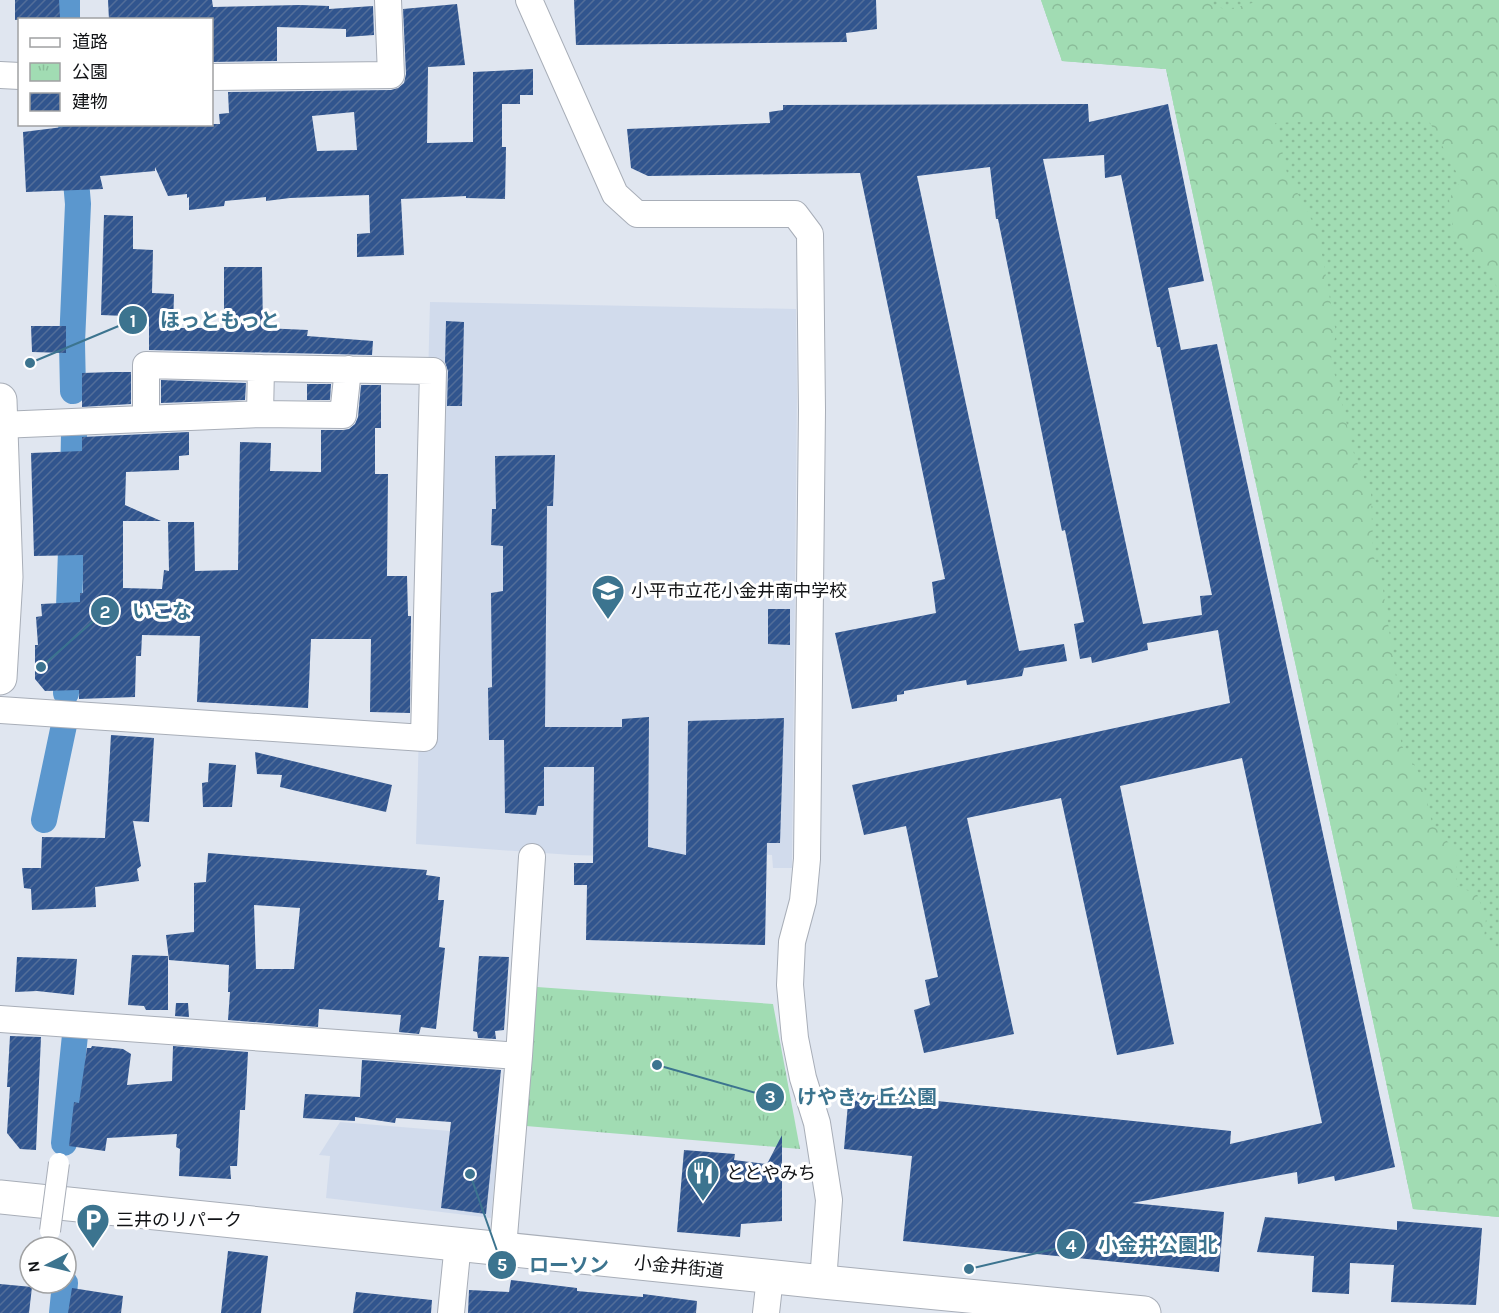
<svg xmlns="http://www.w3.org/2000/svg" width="1499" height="1313" viewBox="0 0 1499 1313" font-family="Karla,'Noto Sans JP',sans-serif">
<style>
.built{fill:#d1dbec}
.grass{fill:url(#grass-dots)}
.forest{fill:url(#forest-crowns)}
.park{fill:url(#park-tufts)}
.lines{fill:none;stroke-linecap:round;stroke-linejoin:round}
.canal{stroke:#5b97ce;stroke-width:26}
.building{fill:url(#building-hatch);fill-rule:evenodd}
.minor-casing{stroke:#a8aeb8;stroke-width:28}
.tertiary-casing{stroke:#a8aeb8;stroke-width:35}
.primary-casing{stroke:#a8aeb8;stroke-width:35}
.minor{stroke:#fff;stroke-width:26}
.tertiary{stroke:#fff;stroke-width:33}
.primary{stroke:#fff;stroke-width:33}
.pedestrian-bridge-casing{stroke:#a8aeb8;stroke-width:22;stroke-linecap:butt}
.pedestrian-bridge{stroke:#fff;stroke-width:20}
.labels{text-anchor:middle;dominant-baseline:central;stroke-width:6;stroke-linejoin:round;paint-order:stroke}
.poi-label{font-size:18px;fill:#111316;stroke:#fff;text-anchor:start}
.street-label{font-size:18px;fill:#111316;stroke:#fff}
.leader{fill:none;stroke:#3c748f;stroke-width:2}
.callout-dot{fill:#3c748f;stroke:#fff;stroke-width:2}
.mark-label{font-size:18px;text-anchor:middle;font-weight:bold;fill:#fff}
.callout-label{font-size:20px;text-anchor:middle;font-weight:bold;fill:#3c748f;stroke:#fff;stroke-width:6;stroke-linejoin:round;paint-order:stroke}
</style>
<defs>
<pattern id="grass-dots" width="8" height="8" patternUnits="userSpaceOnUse" patternTransform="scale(1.5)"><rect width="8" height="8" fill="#a1dcb3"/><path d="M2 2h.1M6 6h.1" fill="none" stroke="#8abc99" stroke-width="1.8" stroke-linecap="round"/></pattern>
<pattern id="forest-crowns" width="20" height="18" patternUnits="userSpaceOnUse" patternTransform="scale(1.5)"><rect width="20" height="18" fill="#a1dcb3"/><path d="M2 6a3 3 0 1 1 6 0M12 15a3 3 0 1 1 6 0" fill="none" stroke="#8abc99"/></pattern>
<pattern id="park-tufts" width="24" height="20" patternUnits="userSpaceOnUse" patternTransform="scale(1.5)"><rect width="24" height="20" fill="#a1dcb3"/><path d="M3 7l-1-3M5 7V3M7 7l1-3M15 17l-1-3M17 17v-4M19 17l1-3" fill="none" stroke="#8abc99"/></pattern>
<pattern id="building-hatch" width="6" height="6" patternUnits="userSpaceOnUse" patternTransform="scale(1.5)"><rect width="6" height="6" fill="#31558e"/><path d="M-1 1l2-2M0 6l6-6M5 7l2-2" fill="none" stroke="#536e99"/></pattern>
</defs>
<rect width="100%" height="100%" fill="#e0e6f0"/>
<path class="built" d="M430,302L796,309L797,395L792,868H773L772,855L746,854V860L572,855L416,844Z
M340,1122L499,1135L491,1218L326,1198L330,1156L319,1155Z"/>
<path class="grass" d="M1041,0H1499V1217L1413,1209C1333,828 1247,449 1166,69L1062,61Z"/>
<path class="forest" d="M1041,0H1202L1226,10L1263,0H1499V296L1493,274L1454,238L1449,199L1461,181L1429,121L1367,119L1275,123L1287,173L1318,232L1336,333L1331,359L1355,458L1371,493L1373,555L1381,576L1399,697L1397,721L1402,746L1422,778L1432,823L1457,853L1456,886L1477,894L1486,919L1484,939L1499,955V1217L1413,1209C1333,828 1247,449 1166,69L1062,61Z"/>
<path class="park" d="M537,987L773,1004L800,1149L526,1126Z"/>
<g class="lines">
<path class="canal" d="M67,0V20
M71,124L78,204L72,343L73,391
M73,486L74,434
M66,693L72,522
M44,820L64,725
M64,1143L75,1035
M62,1313L65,1283"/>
</g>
<path class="building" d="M15,0H59L60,18L15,20Z
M108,0H212L213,7L300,5L329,6V9L373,6L374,35L346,37V29L277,27V61L212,62V20H109Z
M574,0H876L877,29L846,33L847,42L576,45Z
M457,4L465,65L428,67L427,143L473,142V72L533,69V95H520V104H502V147H506L505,199L466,198V196L401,199L404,255L357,257V234L370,233L369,195L290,198L266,201V197L225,201L224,206L189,210V197L187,198V194L168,196L155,167V171L100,176L103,189L26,192L23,132L87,124H220L219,114L229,113L228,92L391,90L398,88L404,83L406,74L403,9ZM354,112L357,150L317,151L312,116Z
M1088,104L1089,122L1168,104L1204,281L1168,288L1181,350L1217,344L1395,1167L1335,1181L1334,1176L1298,1184L1297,1172L1132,1203L1224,1212L1219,1272L903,1241L912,1156L844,1149L849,1092L1231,1131L1230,1144L1322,1123L1242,758L1120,786L1174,1044L1117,1055L1061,798L967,818L1014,1034L924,1053L914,1010L930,1005L925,980L938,977L906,826L864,835L852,785L1230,703L1218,630L1147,643L1148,650L1092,663L1091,657L1080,659L1074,624L1084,622L1065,530L1062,531L998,219H996L990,167L917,176L1019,651L1064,644L1067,661L1024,668L1022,676L967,685L966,680L904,691V694L897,695V701L852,709L835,633L936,613L932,582L945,579L860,173L648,176L631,168L627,129L770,123L769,112L783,110V105ZM1104,155L1105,178L1121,175L1157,347H1160L1212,595L1200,596L1202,615L1143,624L1043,159Z
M104,215L133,216V249L153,250L152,293L174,294L173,328H224V267H262L263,328L308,330L307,336L373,341L372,355L149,350V317L101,315Z
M446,321L464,322L462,406H447L448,371L445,362Z
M31,326H66V353L32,352Z
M113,372H131V404L82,407V373Z
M161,380L246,383L245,400L161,403Z
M307,384H331L330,400H307Z
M361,385H381V428H375V474H388L387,576H407L408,616H411L410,713L370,712L371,639H311L308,708L197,702L200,636L142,635L141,656H136L135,697L79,699V690L45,691L35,679V645H38L36,617L42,616L41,604L80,602V593H83V555L34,556L31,453L82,451V437L189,432V455L179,456V470L126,472L125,505L161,521H123V588L162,589L164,570L169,571L168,522H194L195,571L238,570L240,442L271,443L270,471L321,472V430H343L349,429L355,424L358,417Z
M555,455L553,506H547L545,727H622V719L649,717L648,847L686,855L688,721L784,718L780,843H767L765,945L586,940L587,885H574V863H593L594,767H544V806H538L536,815L505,813L504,740H489L488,688L492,687L491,593L503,591V546L491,545L492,509H496L495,456Z
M768,609H790V645L768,644Z
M111,735L154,738L149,822L133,821L141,866L137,869L139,881L95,887L96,907L32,910L31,889L24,888L22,868H41L42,837L105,838Z
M255,752L392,785L386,812L280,787L282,775L257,774Z
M209,763L236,765L232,807H203L202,783L208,782Z
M208,853L427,870L426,875L440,877L438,900H444L439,947L445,948L436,1029L421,1027L419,1034L399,1032L401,1015L319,1009L318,1027L228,1020L230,992H228L229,965L169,960L166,935L194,932V883L206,882ZM254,905L300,908L294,969H256Z
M132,955L168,956V1010H146L144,1006L128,1005Z
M479,956L509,957L504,1030L495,1031L496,1039L478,1038L477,1032L473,1031Z
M17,957L77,959L74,995L37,991L15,992Z
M176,1003H188L189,1017L175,1016Z
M10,1036L41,1037L36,1150L20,1149L7,1133L10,1087H7Z
M92,1046L123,1049L131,1054L127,1085L172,1081L173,1046L248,1052L245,1110H240L237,1166H230L231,1179L179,1176L180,1149L176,1147L177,1134L107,1138L105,1151L69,1146L74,1102L79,1103L87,1048H91Z
M362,1060L501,1070L486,1214L441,1208L451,1122L396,1118L395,1123L355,1117V1121L303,1118L305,1094L360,1097Z
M782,1135V1221L741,1224L740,1237L677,1232L684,1150L735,1154L734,1160L767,1164Z
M1265,1217L1397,1230V1221L1482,1228L1476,1305L1391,1302L1394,1265L1350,1263L1349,1294L1312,1292L1314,1256L1257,1252Z
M228,1251L268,1256L261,1313H221Z
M511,1280L577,1288V1291L643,1297V1294L697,1301L696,1313H468L469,1290L509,1292Z
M0,1284L32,1287L29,1313H0Z
M72,1288L123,1296L121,1313H68Z
M356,1292L432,1300L431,1313H353Z"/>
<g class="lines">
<defs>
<path id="minor" d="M529,0L615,194L637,214H795L810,234L812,410L807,859L803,901L792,942L790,985L795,1038L803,1078L817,1123L829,1200L823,1282
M0,75L20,76
M212,77L391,75L388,0
M260,414L343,415L348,369
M146,418V365L261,368
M0,710L424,738L433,371L261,368L260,414L0,425
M0,1019L519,1056
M503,1248L519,1056L532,857
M451,1313L458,1243
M766,1313L770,1277"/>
<path id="tertiary" d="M0,400L6,577L0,678"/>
<path id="primary" d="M0,1197L823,1282L1144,1313"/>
</defs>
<use href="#minor" class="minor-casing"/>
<use href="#tertiary" class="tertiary-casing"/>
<use href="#primary" class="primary-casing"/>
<use href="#minor" class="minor"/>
<use href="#tertiary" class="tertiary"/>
<use href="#primary" class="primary"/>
<defs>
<path id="pedestrian-bridge" d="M50,1231L59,1163"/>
</defs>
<use href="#pedestrian-bridge" class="pedestrian-bridge-casing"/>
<use href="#pedestrian-bridge" class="pedestrian-bridge"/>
</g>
<defs>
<symbol id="school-pin" viewBox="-11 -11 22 30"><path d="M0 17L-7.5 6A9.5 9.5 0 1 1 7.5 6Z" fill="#3c748f" stroke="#fff"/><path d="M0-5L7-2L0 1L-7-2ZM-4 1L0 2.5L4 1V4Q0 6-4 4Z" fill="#fff"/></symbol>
<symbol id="restaurant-pin" viewBox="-11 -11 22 30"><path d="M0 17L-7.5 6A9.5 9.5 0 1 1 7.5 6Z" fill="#3c748f" stroke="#fff"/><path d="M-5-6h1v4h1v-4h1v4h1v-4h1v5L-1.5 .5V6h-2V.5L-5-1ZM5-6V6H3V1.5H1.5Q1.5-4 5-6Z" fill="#fff"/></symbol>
<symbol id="parking-pin" viewBox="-11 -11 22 30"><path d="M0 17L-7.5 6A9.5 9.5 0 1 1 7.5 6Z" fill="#3c748f" stroke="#fff"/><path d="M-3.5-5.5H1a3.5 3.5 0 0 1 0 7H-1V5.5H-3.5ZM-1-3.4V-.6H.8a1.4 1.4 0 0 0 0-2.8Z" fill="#fff"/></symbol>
</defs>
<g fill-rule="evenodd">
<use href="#school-pin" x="589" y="572" width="38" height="52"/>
<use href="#restaurant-pin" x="684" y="1154" width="38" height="52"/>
<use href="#parking-pin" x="74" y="1201" width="38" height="52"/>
</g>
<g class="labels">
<g class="poi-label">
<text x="631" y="591">小平市立花小金井南中学校</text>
<text x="726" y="1173">ととやみち</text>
<text x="116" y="1220">三井のリパーク</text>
</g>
<g class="street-label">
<text transform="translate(679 1267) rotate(6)">小金井街道</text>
</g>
</g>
<path class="leader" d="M30 363L133 320M41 667L105 611M657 1065L770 1097M969 1269L1071 1245M470 1174L502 1265"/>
<g class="callout-dot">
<circle cx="30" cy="363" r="6"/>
<circle cx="41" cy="667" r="6"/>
<circle cx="657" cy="1065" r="6"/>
<circle cx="969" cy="1269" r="6"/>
<circle cx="470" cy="1174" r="6"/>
<circle cx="133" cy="320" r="15"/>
<circle cx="105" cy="611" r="15"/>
<circle cx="770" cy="1097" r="15"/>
<circle cx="1071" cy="1245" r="15"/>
<circle cx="502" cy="1265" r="15"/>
</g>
<g class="mark-label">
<text x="133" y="327">1</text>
<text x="105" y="618">2</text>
<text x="770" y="1103">3</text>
<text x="1071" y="1252">4</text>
<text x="502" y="1271">5</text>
</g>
<g class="callout-label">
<text x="220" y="327">ほっともっと</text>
<text x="162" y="618">いこな</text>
<text x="867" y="1104">けやきヶ丘公園</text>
<text x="1158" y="1252">小金井公園北</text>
<text x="569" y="1272">ローソン</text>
</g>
<rect x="18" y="18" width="195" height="108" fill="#ffffff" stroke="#a0a1a2" stroke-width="1.5"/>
<rect x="30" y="38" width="30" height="9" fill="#ffffff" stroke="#a0a1a2" stroke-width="1.5"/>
<text x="72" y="48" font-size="18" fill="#111316">道路</text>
<rect x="30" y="63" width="30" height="18" fill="url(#park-tufts)" stroke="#a0a1a2" stroke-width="1.5"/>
<text x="72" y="78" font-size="18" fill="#111316">公園</text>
<rect x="30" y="93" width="30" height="18" fill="url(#building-hatch)" stroke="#a0a1a2" stroke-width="1.5"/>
<text x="72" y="108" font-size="18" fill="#111316">建物</text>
<g transform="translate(48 1265) rotate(263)"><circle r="28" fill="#ffffff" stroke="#a0a1a2" stroke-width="1.5"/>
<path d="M0-4.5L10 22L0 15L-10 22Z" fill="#3c748f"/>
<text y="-9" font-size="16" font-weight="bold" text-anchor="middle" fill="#111316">N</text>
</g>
</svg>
